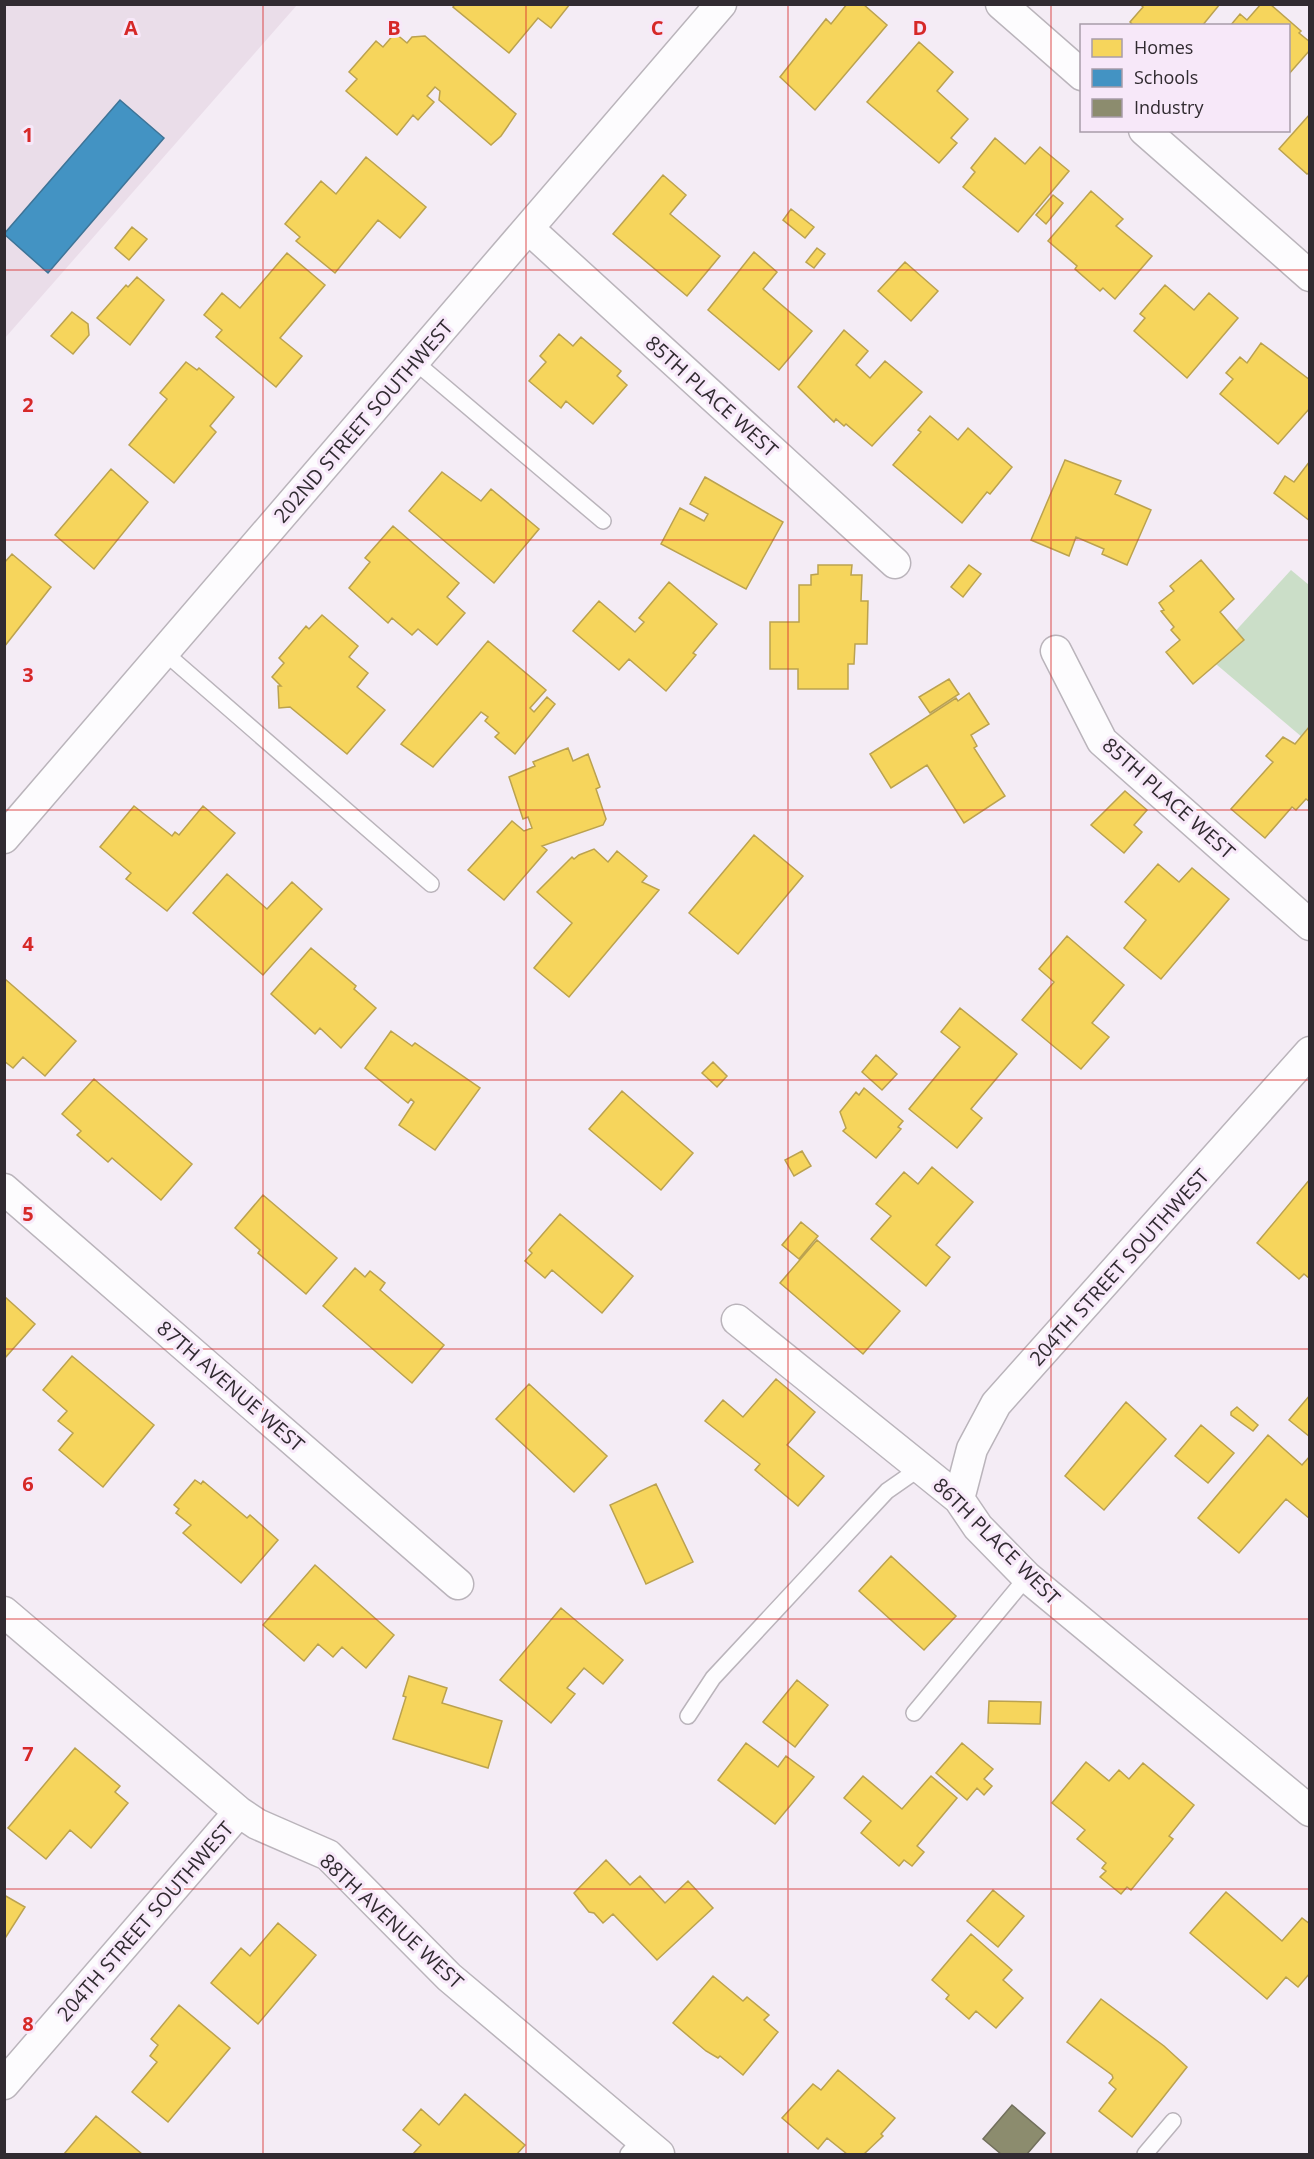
<svg xmlns="http://www.w3.org/2000/svg" width="1314" height="2159" viewBox="0 0 1314 2159" font-family="'Open Sans',sans-serif">
<style>
.education{fill:#eadde9}
.green{fill:#cbdec8}
.homes{fill:#f6d55c;stroke:#bba24f;stroke-width:1.5}
.schools{fill:#4393c3;stroke:#3e7497;stroke-width:1.5}
.industry{fill:#8c8c6e;stroke:#716f5c;stroke-width:1.5}
.lines{fill:none;stroke-linecap:round;stroke-linejoin:round}
.service-casing{stroke:#bab4bb;stroke-width:18}
.minor-casing{stroke:#bab4bb;stroke-width:33}
.service{stroke:#fdfcfe;stroke-width:15}
.minor{stroke:#fdfcfe;stroke-width:30}
.grid{fill:none;stroke:#d62828;stroke-width:1.5;stroke-opacity:0.55}
.labels{text-anchor:middle;dominant-baseline:central;stroke-width:6;stroke-linejoin:round;paint-order:stroke}
.street-label{font-size:20px;fill:#312b31;stroke:#f7e8f9}
.grid-label{font-size:20px;text-anchor:middle;font-weight:bold;fill:#d62828;stroke:#f7e8f9;stroke-width:6;stroke-linejoin:round;paint-order:stroke}
</style>
<rect width="100%" height="100%" fill="#f4ecf5"/>
<path class="education" d="M5,5H297L5,338Z"/>
<path class="green" d="M1291,570L1309,585V743L1210,659Z"/>
<path class="homes" d="M455,4H570L551,28L538,18L509,53L453,7Z
M847,4H863L887,25L815,110L780,77L826,19L831,24Z
M1140,4H1220L1202,26H1134L1130,22L1143,7Z
M1261,4H1270L1301,31L1299,33L1310,42V50L1288,75V26H1230L1240,14L1247,20Z
M395,33L407,43L412,37L425,36L516,114L501,136L491,145L439,100L440,91L435,87L427,96L434,102L418,120L413,115L397,135L346,91L357,79L349,72L376,41L383,47Z
M919,42L953,72L937,91L968,119L951,138L957,143L939,163L867,102Z
M1310,114V172L1307,174L1279,149Z
M995,138L1025,164L1040,147L1069,171L1018,232L963,187L975,172L971,168Z
M366,157L426,207L400,238L378,220L335,273L296,241L300,237L285,224L321,181L336,194Z
M663,175L686,195L670,214L720,256L687,296L613,234Z
M1091,191L1123,219L1116,226L1152,256L1115,299L1103,288L1100,291L1075,269L1077,266L1048,241Z
M1053,195L1063,203L1046,224L1036,215Z
M791,209L814,227L805,238L783,220Z
M132,227L147,239L129,260L115,248Z
M817,248L825,254L814,268L806,262Z
M754,252L777,272L763,289L812,331L779,370L708,310Z
M287,253L325,285L280,338L302,356L276,387L216,337L222,330L204,315L222,293L240,308Z
M905,262L938,291L911,321L878,291Z
M137,277L164,300L130,345L97,318L126,285L128,287Z
M1165,285L1194,310L1209,293L1238,318L1187,378L1134,331L1145,318L1140,314Z
M72,312L88,324L89,335L73,354L51,336Z
M844,330L868,351L856,365L870,378L885,361L922,392L872,446L846,424L844,426L836,419L834,422L798,387Z
M559,334L573,346L581,337L621,371L617,376L627,385L593,424L566,401L561,408L529,381L546,362L540,356Z
M1261,343L1310,380V408L1278,444L1220,394L1233,379L1226,373L1240,357L1247,363Z
M186,362L197,370L199,368L234,397L210,426L216,432L174,483L129,445L167,399L160,393Z
M930,416L958,440L968,428L1012,467L990,494L987,492L962,523L893,465L921,432L918,430Z
M1065,460L1121,481L1115,494L1151,510L1127,565L1102,554L1104,549L1076,537L1069,556L1031,540Z
M1310,461V521L1274,493L1285,476L1294,482Z
M111,469L148,502L94,569L55,535Z
M442,472L481,501L491,489L539,529L494,583L409,511Z
M705,477L783,522L746,589L661,544L680,508L704,521L708,514L690,504Z
M393,526L459,583L447,597L465,613L437,645L418,629L412,635L392,618L388,623L349,588L370,562L365,558Z
M12,554L51,587L4,647V563Z
M1201,560L1234,599L1220,612L1244,640L1193,684L1166,652L1180,640L1171,630L1174,627L1161,611L1164,610L1159,603L1174,591L1170,586Z
M818,565H852L851,575H862L861,601H868L867,644H855L854,664H848V689H798V669H770V622H799V585H811V575L818,574Z
M969,565L981,574L963,597L951,587Z
M669,582L717,624L693,653L696,655L666,691L629,659L619,670L573,631L599,601L635,632L644,622L639,618Z
M322,615L358,646L349,657L368,673L357,687L385,710L347,754L290,707L279,708L278,686H281L272,677L284,663L279,658L306,626L309,629Z
M488,641L546,690L530,708L534,712L547,697L555,704L515,754L495,737L499,733L485,721L488,717L481,712L433,767L401,744Z
M949,679L959,694L930,713L919,697Z
M969,693L989,724L971,735L977,746L974,748L1005,796L964,823L927,765L891,788L870,754L956,698L958,701Z
M1309,727L1310,802L1306,799L1296,810L1292,807L1265,838L1231,809L1273,762L1266,756L1283,737L1295,744Z
M568,748L573,761L588,754L600,787L596,789L606,819L603,825L542,846L547,850L504,900L468,870L512,821L524,831L532,828L528,817L523,819L509,777L535,766L533,762Z
M1125,791L1147,810L1134,825L1142,832L1124,853L1091,825Z
M134,806L172,836L175,832L179,835L203,806L235,833L167,911L126,879L131,873L100,847Z
M754,835L803,876L738,954L689,913Z
M594,849L608,862L617,851L647,876L642,882L659,890L569,997L534,968L572,923L537,892L572,857L574,859L579,855Z
M1158,864L1179,882L1192,868L1229,899L1161,979L1124,948L1146,920L1125,902Z
M227,874L267,909L292,882L322,909L263,975L193,913Z
M1067,936L1124,985L1092,1023L1109,1037L1081,1069L1022,1020L1054,982L1039,969Z
M311,948L356,986L354,989L376,1008L341,1048L320,1028L315,1034L271,994Z
M5,979L76,1041L45,1076L23,1057L13,1068L4,1061Z
M960,1008L1017,1054L971,1109L982,1118L957,1148L909,1109L960,1047L941,1032Z
M391,1031L412,1046L415,1043L480,1088L435,1150L399,1125L414,1102L411,1099L408,1103L365,1068Z
M876,1055L897,1074L882,1090L862,1072Z
M713,1062L727,1076L717,1087L702,1073Z
M94,1079L192,1164L161,1200L112,1158L108,1162L77,1135L81,1131L62,1114Z
M864,1088L903,1121L898,1127L901,1129L876,1158L843,1131L846,1128L840,1112L856,1092L859,1095Z
M622,1091L693,1153L661,1190L589,1129Z
M802,1151L811,1166L794,1176L785,1160Z
M932,1167L973,1202L936,1245L950,1257L926,1286L871,1239L891,1216L876,1204L904,1172L918,1184Z
M1310,1179V1279L1304,1274L1299,1279L1257,1243Z
M263,1195L337,1258L306,1294L258,1253L260,1250L235,1228Z
M560,1214L633,1276L602,1313L552,1270L545,1278L525,1261L532,1253L529,1250Z
M801,1222L818,1236L799,1259L782,1245Z
M817,1240L900,1311L863,1354L780,1283Z
M355,1268L365,1277L370,1271L385,1283L380,1290L444,1345L412,1383L323,1306Z
M4,1296L35,1324L5,1358L4,1361Z
M72,1356L154,1425L103,1487L59,1450L73,1433L58,1421L67,1411L43,1390Z
M776,1379L815,1412L787,1445L824,1476L798,1506L755,1470L760,1464L705,1421L723,1400L743,1417Z
M529,1384L607,1456L574,1492L496,1419Z
M1310,1395V1437L1289,1420Z
M1126,1402L1166,1439L1104,1510L1065,1476Z
M1237,1407L1258,1425L1253,1431L1231,1415V1412Z
M1201,1425L1234,1453L1208,1483L1175,1456Z
M1268,1435L1302,1465L1310,1456V1519L1286,1499L1239,1553L1198,1518Z
M195,1480L201,1484L203,1481L247,1518L250,1515L278,1540L241,1583L183,1533L191,1525L176,1513L179,1509L174,1505Z
M656,1484L693,1562L646,1584L610,1505Z
M891,1556L956,1616L924,1650L859,1591Z
M315,1565L394,1635L366,1668L342,1647L333,1657L318,1644L304,1661L263,1625Z
M561,1608L623,1660L603,1684L584,1668L567,1688L575,1694L551,1723L500,1680Z
M409,1676L447,1688L442,1703L502,1721L488,1768L393,1739L406,1697L403,1696Z
M797,1680L828,1705L795,1747L763,1722Z
M989,1701L1041,1702L1040,1724L988,1723Z
M746,1743L778,1767L786,1756L814,1777L775,1824L718,1780Z
M962,1743L993,1769L984,1779L992,1786L984,1795L977,1788L967,1800L936,1773Z
M75,1748L120,1786L115,1792L128,1803L91,1848L70,1830L46,1859L8,1828Z
M1086,1762L1109,1781L1119,1770L1129,1779L1143,1763L1194,1805L1169,1836L1173,1839L1131,1890L1127,1887L1121,1894L1100,1877L1106,1871L1102,1868L1106,1863L1077,1839L1085,1830L1052,1803Z
M863,1776L902,1809L931,1776L957,1798L917,1846L924,1852L912,1866L904,1860L899,1866L861,1833L871,1821L844,1798Z
M606,1860L630,1885L640,1876L665,1903L688,1881L713,1908L657,1960L613,1914L603,1923L594,1913L589,1912L574,1893Z
M993,1890L1024,1916L998,1947L967,1921Z
M1226,1892L1282,1941L1302,1918L1310,1924V1973L1298,1987L1286,1977L1267,1999L1190,1933Z
M4,1895L25,1907L4,1940Z
M278,1923L316,1955L258,2024L211,1983L241,1948L250,1956Z
M971,1934L1012,1970L1003,1980L1023,1998L996,2028L976,2011L969,2019L946,1999L949,1995L932,1980Z
M713,1976L743,2001L747,1997L769,2015L764,2020L778,2032L743,2075L720,2056L718,2058L706,2051L673,2023Z
M1101,1999L1164,2046L1187,2067L1132,2137L1099,2111L1116,2089L1109,2083L1113,2078L1112,2075L1067,2042Z
M179,2005L230,2048L168,2122L132,2092L157,2062L150,2056L158,2045L151,2039Z
M838,2070L895,2118L881,2134L883,2136L864,2154H847L827,2138L818,2149L782,2118L813,2084L821,2090Z
M465,2094L525,2145L517,2154H413L421,2145L403,2130L421,2109L439,2125Z
M96,2116L142,2154H64Z"/>
<path class="schools" d="M120,100L164,138L48,273L4,234Z"/>
<path class="industry" d="M1012,2105L1045,2133L1027,2154H1001L983,2139Z"/>
<g class="lines">
<defs>
<path id="service" d="M414,361L603,521
M164,652L431,884
M914,1713L1027,1577
M688,1716L713,1678L887,1491L920,1468
M628,2154L641,2139
M1145,2154L1173,2121"/>
<path id="minor" d="M1001,4L1082,75
M1144,130L1310,276
M529,229L895,563
M1056,651L1102,741L1310,925
M4,838L721,4
M4,1189L458,1584
M737,1320L959,1499L978,1527L1027,1577L1310,1811
M959,1499L972,1449L996,1404L1310,1052
M4,1612L239,1812L257,1824L328,1855L449,1977L659,2154
M4,2084L239,1812"/>
</defs>
<use href="#service" class="service-casing"/>
<use href="#minor" class="minor-casing"/>
<use href="#service" class="service"/>
<use href="#minor" class="minor"/>
</g>
<path class="grid" d="M263,4V2154M526,4V2154M788,4V2154M1051,4V2154M4,270H1310M4,540H1310M4,810H1310M4,1080H1310M4,1349H1310M4,1619H1310M4,1889H1310"/>
<g class="labels">
<g class="street-label">
<text transform="translate(712 396) rotate(42)">85TH PLACE WEST</text>
<text transform="translate(363 421) rotate(-49)">202ND STREET SOUTHWEST</text>
<text transform="translate(1169 798) rotate(42)">85TH PLACE WEST</text>
<text transform="translate(1119 1267) rotate(-48)">204TH STREET SOUTHWEST</text>
<text transform="translate(231 1386) rotate(41)">87TH AVENUE WEST</text>
<text transform="translate(997 1541) rotate(45)">86TH PLACE WEST</text>
<text transform="translate(145 1921) rotate(-49)">204TH STREET SOUTHWEST</text>
<text transform="translate(392 1921) rotate(43)">88TH AVENUE WEST</text>
</g>
</g>
<g class="grid-label">
<text x="131" y="35">A</text>
<text x="394" y="35">B</text>
<text x="657" y="35">C</text>
<text x="920" y="35">D</text>
<text x="28" y="142">1</text>
<text x="28" y="412">2</text>
<text x="28" y="682">3</text>
<text x="28" y="951">4</text>
<text x="28" y="1221">5</text>
<text x="28" y="1491">6</text>
<text x="28" y="1761">7</text>
<text x="28" y="2031">8</text>
</g>
<rect width="1314" height="2159" fill="none" stroke="#312b31" stroke-width="12"/>
<rect x="1080" y="24" width="210" height="108" fill="#f7e8f9" stroke="#a89ca9" stroke-width="1.5"/>
<rect x="1092" y="39" width="30" height="18" fill="#f6d55c" stroke="#a89ca9" stroke-width="1.5"/>
<text x="1134" y="54" font-size="18" fill="#312b31">Homes</text>
<rect x="1092" y="69" width="30" height="18" fill="#4393c3" stroke="#a89ca9" stroke-width="1.5"/>
<text x="1134" y="84" font-size="18" fill="#312b31">Schools</text>
<rect x="1092" y="99" width="30" height="18" fill="#8c8c6e" stroke="#a89ca9" stroke-width="1.5"/>
<text x="1134" y="114" font-size="18" fill="#312b31">Industry</text>
</svg>
